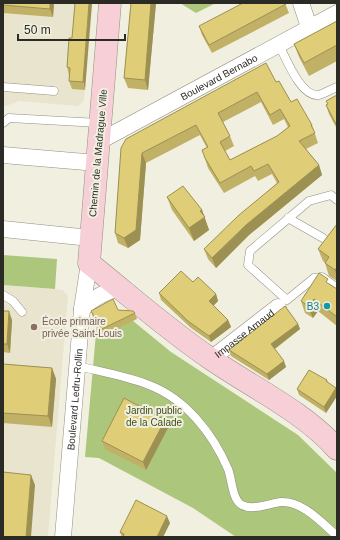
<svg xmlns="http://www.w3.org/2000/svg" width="340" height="540" viewBox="0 0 340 540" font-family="Arial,sans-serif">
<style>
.built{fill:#e9e4ce}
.green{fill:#acc77b}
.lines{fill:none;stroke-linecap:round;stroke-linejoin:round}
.lane-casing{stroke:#929082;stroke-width:9}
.street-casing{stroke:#929082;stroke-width:17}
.secondary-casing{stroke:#929082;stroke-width:23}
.lane{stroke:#fff;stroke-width:8}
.street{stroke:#fff;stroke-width:16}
.secondary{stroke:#f7cfd7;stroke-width:22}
.wall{fill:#c0b166;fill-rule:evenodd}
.shaded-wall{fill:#9c9053}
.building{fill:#dfce77;stroke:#9c9053;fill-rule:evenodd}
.culture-dot{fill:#0f9aa8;stroke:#f1efe0;stroke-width:1.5}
.education-dot{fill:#8d6e63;stroke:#f1efe0;stroke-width:1.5}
.labels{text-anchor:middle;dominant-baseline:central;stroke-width:4;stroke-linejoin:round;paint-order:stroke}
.street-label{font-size:10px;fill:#2b2a25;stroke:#f1efe0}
.culture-label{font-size:10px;fill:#0d838f;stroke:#f1efe0;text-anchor:end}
.education-label{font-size:10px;fill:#785e54;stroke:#f1efe0;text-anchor:start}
.park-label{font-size:10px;fill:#3e4f16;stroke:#f1efe0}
</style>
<rect width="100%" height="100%" fill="#f1efe0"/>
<path class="built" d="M3,3H93L84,100L78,106L19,101L3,107Z
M3,285L63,290L68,296L48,537H3Z"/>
<path class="green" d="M180,3H216L196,13Z
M3,255L57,259L55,289L3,285Z
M112,307L120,316H127L171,352L298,435L337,473V537H236L193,508L99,458L85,457L97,322L93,317Z"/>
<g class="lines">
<defs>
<path id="lane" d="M279,45C286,58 301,98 319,95C325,93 332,89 337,87
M3,87L54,91
M3,123L9,118L99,123
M337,200L331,195L309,201L250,251L248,265L287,300L314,278L322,277L337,288
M288,218L323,238
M3,295L13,301L22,312
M78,366C102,372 126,376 149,385C186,399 213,434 228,469C232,479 232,500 242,505C253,511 270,503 281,502C303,501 322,523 337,536"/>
<g id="street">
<path d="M301,3L309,27"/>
<path id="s1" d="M100,141L337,13"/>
<path d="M3,155L97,163"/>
<path d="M3,229L90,238"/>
<path d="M82,309C93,298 105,291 121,288"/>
<path id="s2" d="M211,359L278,307"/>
<path id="s3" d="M63,537L82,309L89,263"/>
</g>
<path id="secondary" d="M110,3L89,263C129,295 168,330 211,359C253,388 303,411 337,449"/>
</defs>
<use href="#lane" class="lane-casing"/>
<use href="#street" class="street-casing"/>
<use href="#secondary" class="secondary-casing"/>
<use href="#lane" class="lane"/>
<use href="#street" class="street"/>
<use href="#secondary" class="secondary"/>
</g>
<path class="wall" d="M3,3H54L53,17L3,13Z
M131,3H156L148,90L128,88L124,78Z
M285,3L289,13L212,53L202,35L199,26Z
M337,21V61L309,76L299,57L294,44Z
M69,38L85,90L72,89L69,81V75L67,67Z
M276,82L291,102L312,125L318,143L306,149L319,165L322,175L249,235L216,268L208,259L204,249L277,183L272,174L258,181L255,176L224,193L208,168L202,150L207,148L200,135L146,163L140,240L128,248L118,243L115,233L121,148ZM261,102L273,125L284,119L288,127L277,136L230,160L225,151L234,146L230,136L223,122Z
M337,95V129L329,114L326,105L328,104L326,101Z
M167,197L202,210L209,230L194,241L172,210Z
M337,224V281L329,276L325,263L323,261L318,249Z
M193,282L216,294L218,301L213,306L228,320L231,327L211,342L191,328L161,300L159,293Z
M330,284L337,289V326L318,311L313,318L305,313L301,301Z
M118,310L135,313L137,319L104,335L93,317L91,311Z
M3,311L12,320L10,353L3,352Z
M298,324L300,329L275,349L286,367L269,380L231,356L229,350Z
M3,364L52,368L56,379L52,427L3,423Z
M327,380L328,383L336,388L337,391V396L326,413L299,395L297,389Z
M165,420L168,428L146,470L105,449L102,441Z
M170,523L163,537H122L120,532Z"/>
<path class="shaded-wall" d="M50,3H54L53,17L50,9Z
M89,3H92L85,90L83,82Z
M151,3H156L148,90L145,80Z
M142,153L146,163L140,240L128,248L124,238Z
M319,165L322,175L249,235L216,268L212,258L246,225Z
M202,210L209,230L194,241L189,228L200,211Z
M337,267V277L335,270Z
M216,294L218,301L211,308L209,301Z
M314,299L318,311L313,318L308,306Z
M9,311L12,320L10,353L7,344Z
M228,320L231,327L211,342L209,336Z
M298,324L300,329L273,350L271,344Z
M284,361L286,367L269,380L267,374Z
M52,368L56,379L52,427L48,416Z
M336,388L337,391V396L326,413L324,407Z
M165,420L168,428L146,470L143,462Z
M31,475L35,485L31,537H26Z
M167,516L170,523L163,537H157Z"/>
<path class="building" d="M3,3H50V9L3,5Z
M75,3H89L83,82L69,81L70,68L67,67L69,38H72Z
M131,3H151L145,80L124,78Z
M243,3H285L286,4L209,45L199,26Z
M337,21V45L304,63L294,44Z
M266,63L276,82L279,81L291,102L297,99L312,125H311L315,133L299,141L319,165L246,225L212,258L204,249L239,215L279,182L268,164L254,171L251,166L220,183L205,158L202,150L208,147L196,125L142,153L136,230L124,238L115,233L121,148L126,139ZM257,92L270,115L280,109L290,126L277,136L230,160L220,142L230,136L218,113Z
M337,95V124H336L326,105L328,104L326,101Z
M183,186L202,210L200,211L205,217L189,228L167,197Z
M337,224V267L335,270L325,263L329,257L318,249Z
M181,271L193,282L198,277L216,294L209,301L228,320L209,336L188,321L159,293Z
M319,273L328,279L326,282L337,289V317L314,299L308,306L301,301Z
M113,299L118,310L133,311L135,313L102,329L91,311Z
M285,306L298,324L271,344L284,361L267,374L229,350Z
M3,311H9L7,344H3Z
M3,364L52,368L48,416L3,413Z
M309,370L327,380L326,381L336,388L324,407L297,389Z
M124,398L165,420L143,462L102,441Z
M3,472L31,475L26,537H3Z
M136,500L167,516L157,537H123L124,534L120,532Z"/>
<circle class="culture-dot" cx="327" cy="306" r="4"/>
<circle class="education-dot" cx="34" cy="327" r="4"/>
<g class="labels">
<g class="street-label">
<text stroke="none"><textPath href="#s1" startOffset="135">Boulevard Bernabo</textPath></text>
<text transform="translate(98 153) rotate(-85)">Chemin de la Madrague Ville</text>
<text stroke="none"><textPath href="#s2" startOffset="42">Impasse Arnaud</textPath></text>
<text stroke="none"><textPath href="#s3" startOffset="138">Boulevard Ledru-Rollin</textPath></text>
</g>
<g class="culture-label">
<text x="319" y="306">B3</text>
</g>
<g class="education-label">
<text x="42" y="321">École primaire<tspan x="42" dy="12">privée Saint-Louis</tspan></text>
</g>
<g class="park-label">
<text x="154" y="410">Jardin public<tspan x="154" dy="12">de la Calade</tspan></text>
</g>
</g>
<rect width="340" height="540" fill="none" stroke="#2b2a25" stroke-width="8"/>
<path d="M18 34v6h107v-6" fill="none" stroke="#2b2a25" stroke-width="2"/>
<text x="24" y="34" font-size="12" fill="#2b2a25" stroke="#f1efe0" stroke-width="3" paint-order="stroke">50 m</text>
</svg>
